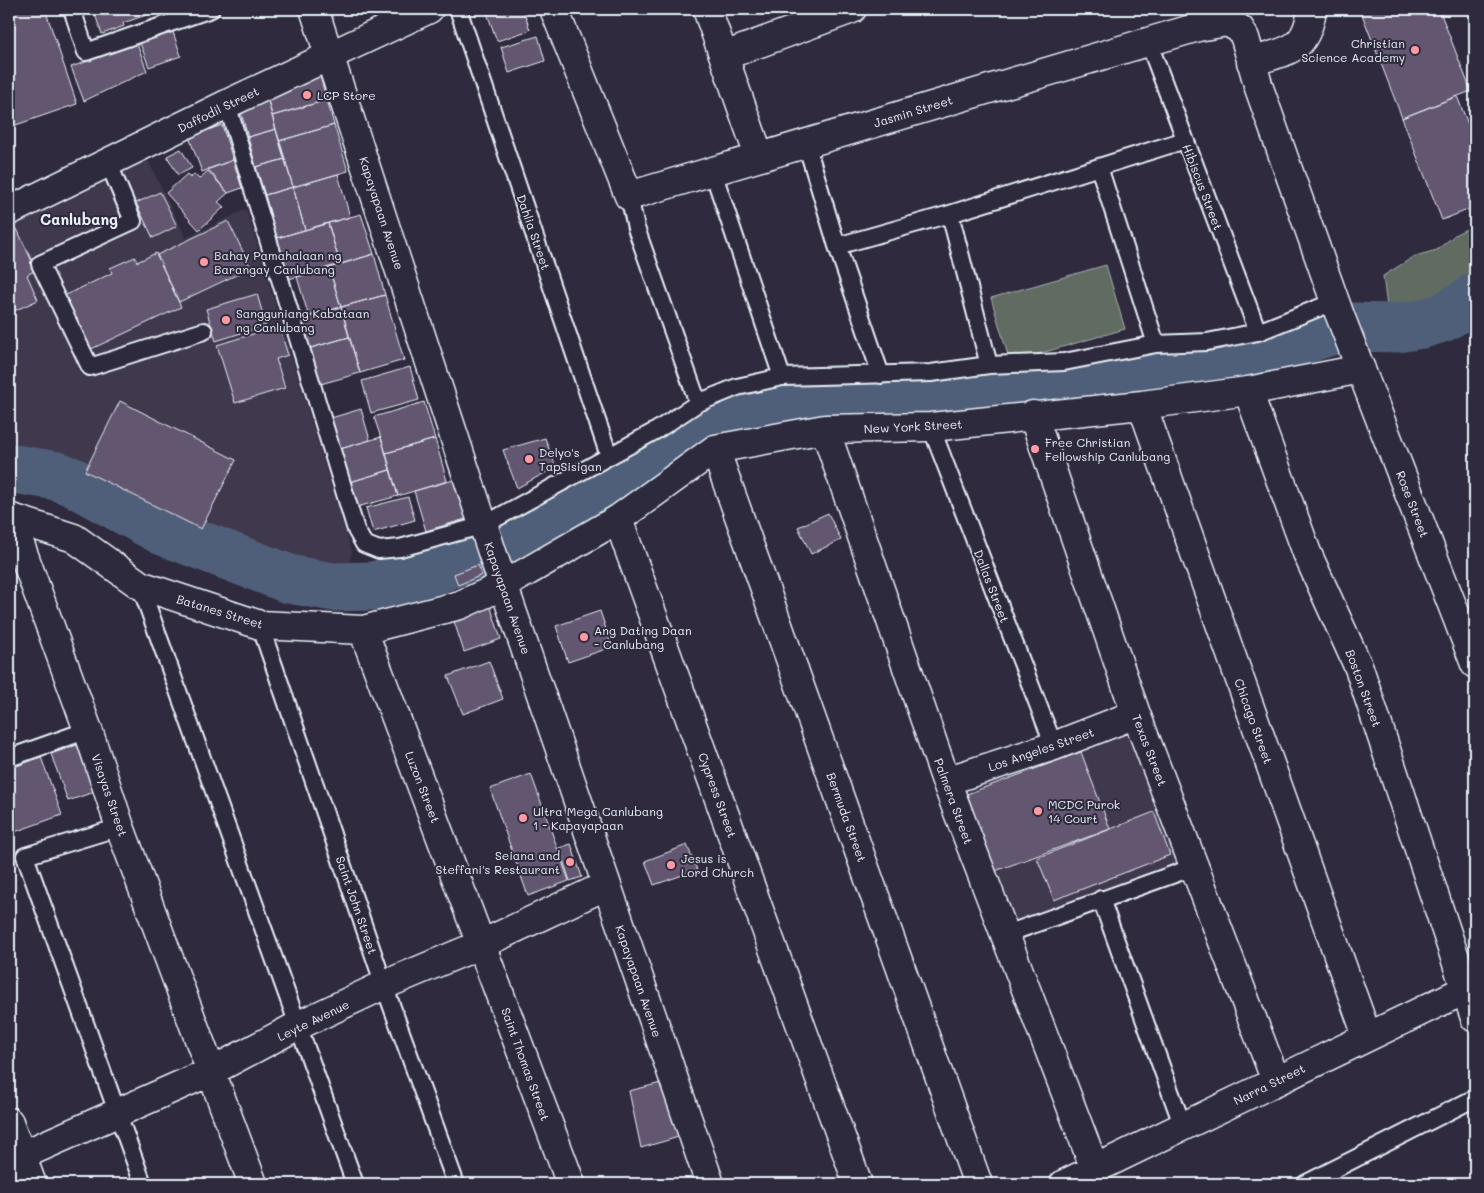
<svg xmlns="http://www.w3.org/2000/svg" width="1484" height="1193" viewBox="0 0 1484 1193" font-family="Mali,sans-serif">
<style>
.built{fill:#3f374d}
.green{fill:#606c62;stroke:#a4aead}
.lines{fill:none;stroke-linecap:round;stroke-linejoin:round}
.river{stroke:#505e79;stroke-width:49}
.building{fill:#645671;stroke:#e8f1f8}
.service-casing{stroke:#e8f1f8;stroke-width:20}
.minor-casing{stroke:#e8f1f8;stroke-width:31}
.tertiary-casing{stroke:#e8f1f8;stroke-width:31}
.service{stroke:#2f2a3d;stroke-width:16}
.minor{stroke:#2f2a3d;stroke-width:28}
.tertiary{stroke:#2f2a3d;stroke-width:28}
.poi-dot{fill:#ff9aa2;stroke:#2f2a3d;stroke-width:2}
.labels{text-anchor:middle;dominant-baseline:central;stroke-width:4;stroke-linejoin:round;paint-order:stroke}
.poi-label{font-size:12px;fill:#e8f1f8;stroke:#2f2a3d;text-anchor:start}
.street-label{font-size:12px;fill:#e8f1f8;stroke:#2f2a3d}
.quarter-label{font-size:15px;font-weight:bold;fill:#e8f1f8;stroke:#2f2a3d}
</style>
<rect width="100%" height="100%" fill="#2f2a3d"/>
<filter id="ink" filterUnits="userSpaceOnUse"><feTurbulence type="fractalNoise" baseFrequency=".02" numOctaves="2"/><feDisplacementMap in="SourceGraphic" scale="10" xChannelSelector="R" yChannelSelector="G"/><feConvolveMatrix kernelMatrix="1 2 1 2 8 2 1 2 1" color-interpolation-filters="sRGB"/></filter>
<g filter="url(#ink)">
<path class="built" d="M147,158L186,238L246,209L352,553L344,579L307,573L270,563L162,521L75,469L56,462L9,455V314L12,312L9,305V226Z
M1132,726L1183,866L1014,927L962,787Z"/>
<path class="green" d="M1475,225V320L1441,323L1410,330L1387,307L1383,276L1415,256L1437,250L1456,234Z
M1106,265L1125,329L1010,362L991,298Z
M9,455L56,462L75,469L162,521L270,563L307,573L344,579L385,577L472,545L479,563L386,594L363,599H343L289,594L160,548L113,515L77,497L9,482Z"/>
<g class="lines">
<path class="river" d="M9,468L57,476L73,482L161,530L289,579L333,587L373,586L438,569L494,549L546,525L578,509L643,464L721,421L814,399L899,398L1241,359L1337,329L1354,327L1397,328L1422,324L1442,318L1471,301L1475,297"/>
</g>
<path class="building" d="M21,9H45L77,104L13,126L9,114V13Z
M93,9H164L123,23L124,26L102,34Z
M491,9H523L530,30L497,41L486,10Z
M1360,9H1439L1471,91L1402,118Z
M173,32L181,56L149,67L140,43Z
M538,36L545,61L509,73L501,47Z
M137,44L147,71L84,101L71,67Z
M319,73L327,100L272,116L267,97Z
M1457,96L1475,142V207L1442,220L1402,118Z
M267,97L276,129L248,137L240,109Z
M327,100L334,125L279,141L272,116Z
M222,125L233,160L202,172L189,137Z
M334,125L348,171L293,187L279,141Z
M276,129L285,159L256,167L248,137Z
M181,149L192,168L178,175L167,156Z
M285,159L293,187L265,195L256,167Z
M233,160L242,188L228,193L208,169Z
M208,171L228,193L218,202L224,207L199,230L166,193L187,174L190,178L194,174L199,179Z
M338,174L350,217L305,230L293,187Z
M293,187L305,230L277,238L265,195Z
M160,192L177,226L153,238L136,203Z
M361,214L374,254L340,264L328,223Z
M228,221L251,268L179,302L157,255Z
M328,223L340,264L289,279L277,238Z
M17,229L36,270L27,275L38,300L14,311L9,300V232Z
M156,253L181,307L89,350L64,296L112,273L110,268L135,257L137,262Z
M374,254L385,295L341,307L329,268Z
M329,268L341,307L309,317L297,277Z
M257,294L266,325L216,341L206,309Z
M385,295L404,360L360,373L341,307Z
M341,307L349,337L307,349L298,319Z
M279,326L288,355L276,359L285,388L235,403L217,345Z
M349,337L360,373L317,385L307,349Z
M410,367L419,400L371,413L362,381Z
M120,401L236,460L201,529L85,471Z
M424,402L435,439L386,453L374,417Z
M361,409L370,440L340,449L331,418Z
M381,437L390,470L350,482L340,449Z
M545,438L556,467L517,488L503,450Z
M435,439L447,481L398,496L386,453Z
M390,470L398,496L357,507L350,482Z
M461,478L472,517L426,531L414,491Z
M408,497L415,520L373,532L366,508Z
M828,513L841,540L811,554L798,527Z
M478,565L482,575L458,585L454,574Z
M489,602L501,639L464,652L452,615Z
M600,611L612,647L568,662L556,626Z
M489,661L503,699L463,714L448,676Z
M77,745L94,792L68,801L51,754Z
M1081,752L1110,829L995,871L967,794Z
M41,757L62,815L9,834V769Z
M531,774L569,881L528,896L490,789Z
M1154,812L1170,855L1054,900L1037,858Z
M571,844L582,877L570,881L559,848Z
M687,845L697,870L654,885L645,861Z
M669,1081L682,1136L641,1148L629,1091Z"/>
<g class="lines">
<defs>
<path id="service" d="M72,9L86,52L211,9
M458,9L609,456
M1148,41L1258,332
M227,104L356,530L364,544L379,550L400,548L484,525L657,430L698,403L737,387L782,377L931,373L989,365L1064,362L1156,344L1207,342L1258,332L1336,301
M806,143L837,246L881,375
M108,162L133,221L40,264L90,367L204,331
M1099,167L1156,344
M713,172L782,377
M629,196L636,228L698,403
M950,214L989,365
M837,246L950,214L1185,140
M931,427L1054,746
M140,585L355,1184
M260,625L384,985L456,1184
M9,758L88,730
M120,827L25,856L143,1184
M1101,899L1183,1127
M1004,935L1194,867
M1305,1184L1475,1098"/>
<path id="minor" d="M554,9L629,196L1198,27L1227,22L1240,29L1245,38L1259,88L1339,313L1475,664
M707,9L759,156
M724,56L852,9
M1251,62C1287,50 1306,53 1312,9
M9,211L227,104L429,9
M1248,391L1307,553L1359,668L1475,1018
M1142,405L1367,1036
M1033,415L1136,714L1276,1081
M825,429L946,781L1095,1169
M715,449L978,1184
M9,517L74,538L140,585L260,625L363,630L460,605L504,585L618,519L715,449L825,429L931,427L1142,405L1248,391L1361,369
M10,517L88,730L120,827L253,1184
M618,519L858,1184
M363,630L571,1184
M946,781L1054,746L1136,714
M9,1122L32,1184
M9,1161L212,1071L297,1026L384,985L482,944L605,886
M1064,1184L1475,985"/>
<path id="tertiary" d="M314,9L495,561L710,1184"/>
</defs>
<use href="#service" class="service-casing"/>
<use href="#minor" class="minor-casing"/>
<use href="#tertiary" class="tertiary-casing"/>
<use href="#service" class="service"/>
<use href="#minor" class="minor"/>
<use href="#tertiary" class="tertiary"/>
</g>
</g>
<g class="poi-dot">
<circle cx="1415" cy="50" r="5"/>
<circle cx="307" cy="95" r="5"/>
<circle cx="204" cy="262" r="5"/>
<circle cx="226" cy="320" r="5"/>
<circle cx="1035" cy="449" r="5"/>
<circle cx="529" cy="459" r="5"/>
<circle cx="584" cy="637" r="5"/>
<circle cx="1038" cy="811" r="5"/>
<circle cx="523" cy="818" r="5"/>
<circle cx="570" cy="862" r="5"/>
<circle cx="671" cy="865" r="5"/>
</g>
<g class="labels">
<g class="poi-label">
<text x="1405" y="43" text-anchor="end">Christian<tspan x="1405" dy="14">Science Academy</tspan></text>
<text x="317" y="95">LCP Store</text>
<text x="214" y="255">Bahay Pamahalaan ng<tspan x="214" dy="14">Barangay Canlubang</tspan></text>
<text x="236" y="313">Sangguniang Kabataan<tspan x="236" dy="14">ng Canlubang</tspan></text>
<text x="1045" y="442">Free Christian<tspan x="1045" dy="14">Fellowship Canlubang</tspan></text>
<text x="539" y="452">Delyo's<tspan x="539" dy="14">TapSisigan</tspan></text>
<text x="594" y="630">Ang Dating Daan<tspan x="594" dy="14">- Canlubang</tspan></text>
<text x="1048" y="804">MCDC Purok<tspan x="1048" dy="14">14 Court</tspan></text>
<text x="533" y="811">Ultra Mega Canlubang<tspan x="533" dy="14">1 - Kapayapaan</tspan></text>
<text x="560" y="855" text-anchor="end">Seiana and<tspan x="560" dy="14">Steffani's Restaurant</tspan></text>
<text x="681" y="858">Jesus is<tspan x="681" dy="14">Lord Church</tspan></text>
</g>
<g class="street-label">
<text transform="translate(218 109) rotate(-26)">Daffodil Street</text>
<text transform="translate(913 111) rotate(-17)">Jasmin Street</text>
<text transform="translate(1203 187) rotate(69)">Hibiscus Street</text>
<text transform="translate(382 213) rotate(72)">Kapayapaan Avenue</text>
<text transform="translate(534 232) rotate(71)">Dahlia Street</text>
<text transform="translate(913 426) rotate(-3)">New York Street</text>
<text transform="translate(1413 504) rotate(69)">Rose Street</text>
<text transform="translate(992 586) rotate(69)">Dallas Street</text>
<text transform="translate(508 598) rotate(71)">Kapayapaan Avenue</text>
<text transform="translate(220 611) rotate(17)">Batanes Street</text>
<text transform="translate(1364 688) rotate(70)">Boston Street</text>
<text transform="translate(1254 721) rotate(70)">Chicago Street</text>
<text transform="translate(1041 749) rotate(-19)">Los Angeles Street</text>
<text transform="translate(1150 750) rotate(69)">Texas Street</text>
<text transform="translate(423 787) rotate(69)">Luzon Street</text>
<text transform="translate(110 795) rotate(71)">Visayas Street</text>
<text transform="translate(718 795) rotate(70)">Cypress Street</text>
<text transform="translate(954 801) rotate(70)">Palmera Street</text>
<text transform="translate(847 817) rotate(70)">Bermuda Street</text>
<text transform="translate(357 905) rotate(71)">Saint John Street</text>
<text transform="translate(639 981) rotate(71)">Kapayapaan Avenue</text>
<text transform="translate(313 1020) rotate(-26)">Leyte Avenue</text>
<text transform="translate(526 1064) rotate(70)">Saint Thomas Street</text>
<text transform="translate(1269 1084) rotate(-26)">Narra Street</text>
</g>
<g class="quarter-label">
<text x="79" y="219">Canlubang</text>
</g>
</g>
<rect width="1484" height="1193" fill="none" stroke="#2f2a3d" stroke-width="30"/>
<rect x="15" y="15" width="1454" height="1163" fill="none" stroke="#e8f1f8" stroke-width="2" filter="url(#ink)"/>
</svg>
